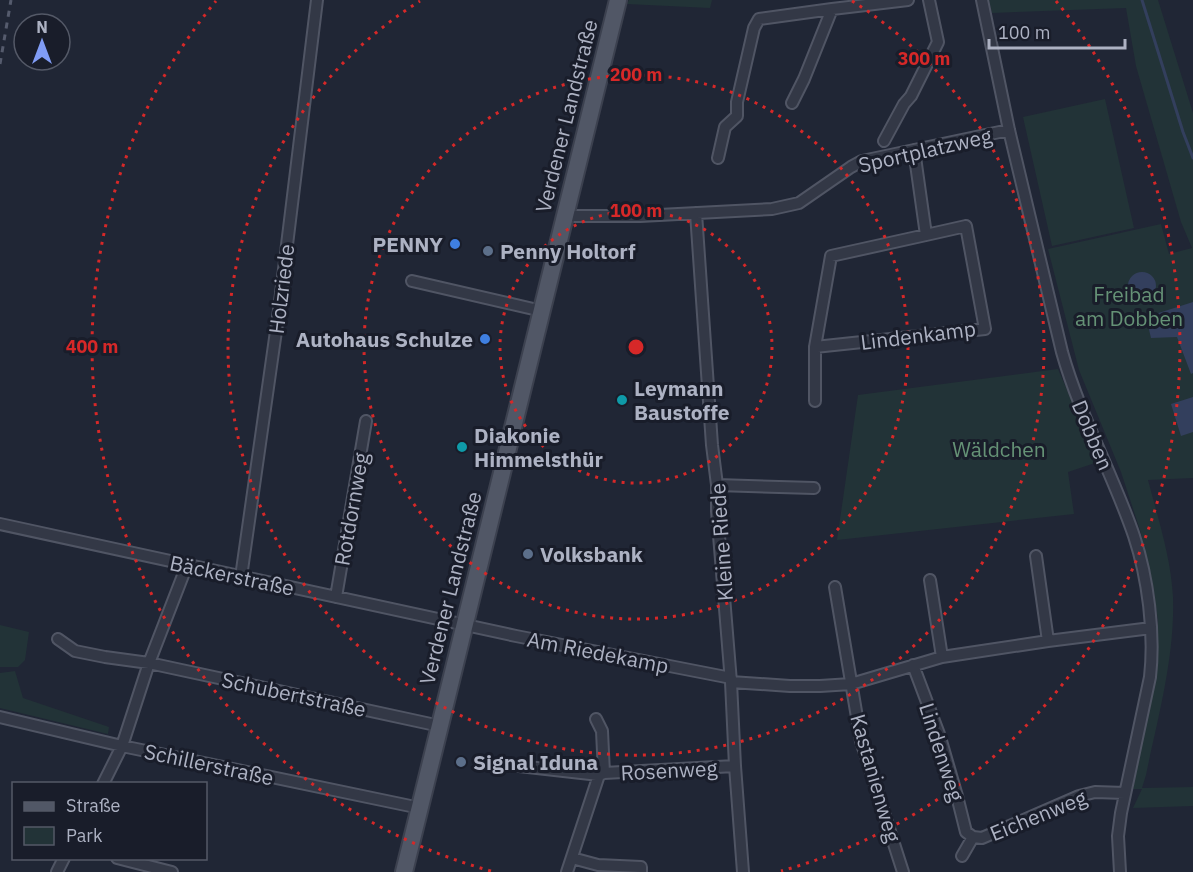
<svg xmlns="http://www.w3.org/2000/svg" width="1193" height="872" viewBox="0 0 1193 872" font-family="'IBM Plex Sans',sans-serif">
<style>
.green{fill:#223337}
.water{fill:#333f5d}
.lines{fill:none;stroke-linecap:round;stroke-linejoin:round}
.stream{stroke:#333f5d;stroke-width:3}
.minor-casing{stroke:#505564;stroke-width:14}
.primary-casing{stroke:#3c414f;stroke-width:20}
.minor{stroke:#333846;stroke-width:10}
.primary{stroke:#515766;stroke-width:16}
.rail{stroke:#555b6d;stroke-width:3;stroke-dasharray:6 6;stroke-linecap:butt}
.ring{fill:none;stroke:#d62828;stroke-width:3;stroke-dasharray:3 6}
.shop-dot{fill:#3f7fe0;stroke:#191d2a;stroke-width:2}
.service-dot{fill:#5c6f8a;stroke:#191d2a;stroke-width:2}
.culture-dot{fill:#0f9aa8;stroke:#191d2a;stroke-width:2}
.labels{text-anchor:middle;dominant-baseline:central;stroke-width:6;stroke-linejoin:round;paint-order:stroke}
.street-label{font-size:21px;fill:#adb2c3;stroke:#191d2a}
.poi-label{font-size:21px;font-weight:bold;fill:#adb2c3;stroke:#191d2a;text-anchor:start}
.park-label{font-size:21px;fill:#659276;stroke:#191d2a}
.centre{fill:#d62828;stroke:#191d2a;stroke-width:3}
.ring-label{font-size:18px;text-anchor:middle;font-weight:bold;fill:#d62828;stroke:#191d2a;stroke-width:6;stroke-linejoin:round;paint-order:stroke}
</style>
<rect width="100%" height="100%" fill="#202635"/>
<path class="green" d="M629,0H712L710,8L627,4Z
M989,0H1158L1193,113V478L1148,480C1158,518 1171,558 1173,597C1175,657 1158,717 1146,775L1142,788L1193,787V806L1133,808L1142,789H1133L1155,676L1158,621L1153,585L1141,533L1121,472L1079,370L1048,249L1161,224L1169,254L1192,248L1181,222L1136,66L1126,8L992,13Z
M1105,99L1134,228L1052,246L1023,117Z
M1058,369L1098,462L1068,472L1074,514L837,540L858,395Z
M0,625L29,632L25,660L18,667H0Z
M15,671L23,698L109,727L108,734L0,708V673Z"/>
<path class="water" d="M1128 286a14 14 0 1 1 28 0a14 14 0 1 1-28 0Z
M1193,302V373L1191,374L1177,337L1151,338L1146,317Z
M1193,397V432L1181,436L1171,404Z"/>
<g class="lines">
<path class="stream" d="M1142,0L1183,132L1193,158"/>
<defs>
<path id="minor" d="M982,0L1009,130L1062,352C1080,416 1113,474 1134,536C1148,578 1155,633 1150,677L1121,813L1118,836L1120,872
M792,103L804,79L832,9
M884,141L904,104L911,96L938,42L929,0
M718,158L725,127L737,116V102L754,28L759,19L832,9L908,0
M696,213L712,445L717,485V511L731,682L735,766L743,872
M565,216H640L772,209L799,203L851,167L862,161L1009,130
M412,281L542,311
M815,347L985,329L966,226L926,235L914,150
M815,401V347L831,256L926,235
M717,485L814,488
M0,524L516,636L731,678
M1036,556L1048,641
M241,577L279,310L317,0
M930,580L942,657
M835,587L861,741L903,872
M336,597L366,421
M58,639L75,651L105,657L149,663L440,726
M913,665L939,734L957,796L966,832L973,837
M731,682L790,686H820L851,684L942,657L1048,641L1151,628
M0,717L122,746L420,808
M596,719L602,731L604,773
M519,766L599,775
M103,784L122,746L149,663L187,565
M962,856L973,837L982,838L1079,796L1095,792L1125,793
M117,858L172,872
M572,858L598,865L641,867V872
M57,872L64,858
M567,872L599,775L604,773L735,766"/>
<path id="primary" d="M404,872L618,0"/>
</defs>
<use href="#minor" class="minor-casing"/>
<use href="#primary" class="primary-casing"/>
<use href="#minor" class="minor"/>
<use href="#primary" class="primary"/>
<path class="rail" d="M0,64L11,0"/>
</g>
<g class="ring">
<circle cx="636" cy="347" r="136"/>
<circle cx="636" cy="347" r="272"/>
<path d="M852 1A408 408 0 1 1 420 1"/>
<path d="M491 871A544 544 0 0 1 216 1M1056 1A544 544 0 0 1 781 871"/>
</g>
<g class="shop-dot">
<circle cx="455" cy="244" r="6"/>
<circle cx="485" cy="339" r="6"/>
</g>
<g class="service-dot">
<circle cx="488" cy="251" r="6"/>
<circle cx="528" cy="554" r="6"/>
<circle cx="461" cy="762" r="6"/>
</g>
<g class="culture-dot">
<circle cx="622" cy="400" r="6"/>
<circle cx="462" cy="447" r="6"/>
</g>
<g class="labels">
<g class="street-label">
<text transform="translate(566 116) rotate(-76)">Verdener Landstraße</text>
<text transform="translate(925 150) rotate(-13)">Sportplatzweg</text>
<text transform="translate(281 289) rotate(-83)">Holzriede</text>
<text transform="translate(918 335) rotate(-7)">Lindenkamp</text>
<text transform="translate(1093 435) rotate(67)">Dobben</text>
<text transform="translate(351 509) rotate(-80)">Rotdornweg</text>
<text transform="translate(721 542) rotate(-94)">Kleine Riede</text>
<text transform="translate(232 575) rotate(12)">Bäckerstraße</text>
<text transform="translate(450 588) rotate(-76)">Verdener Landstraße</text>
<text transform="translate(598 652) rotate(11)">Am Riedekamp</text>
<text transform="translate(294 694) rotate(12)">Schubertstraße</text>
<text transform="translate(942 752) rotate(72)">Lindenweg</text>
<text transform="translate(209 764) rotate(12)">Schillerstraße</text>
<text transform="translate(669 770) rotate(-3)">Rosenweg</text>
<text transform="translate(876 778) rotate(74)">Kastanienweg</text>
<text transform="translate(1038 815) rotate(-22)">Eichenweg</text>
</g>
<g class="poi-label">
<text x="443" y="244" text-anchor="end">PENNY</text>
<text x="500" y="251">Penny Holtorf</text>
<text x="473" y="339" text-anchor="end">Autohaus Schulze</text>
<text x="634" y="388">Leymann<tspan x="634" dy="24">Baustoffe</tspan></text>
<text x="474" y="435">Diakonie<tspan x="474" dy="24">Himmelsthür</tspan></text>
<text x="540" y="554">Volksbank</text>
<text x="473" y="762">Signal Iduna</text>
</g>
<g class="park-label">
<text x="1129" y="294">Freibad<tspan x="1129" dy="24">am Dobben</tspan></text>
<text x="999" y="449">Wäldchen</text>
</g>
</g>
<circle cx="636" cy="347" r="9" class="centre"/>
<g class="ring-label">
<text x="924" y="65">300 m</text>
<text x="636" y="81">200 m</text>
<text x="636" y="217">100 m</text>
<text x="92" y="353">400 m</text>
</g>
<rect x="12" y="782" width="195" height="78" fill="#191d2a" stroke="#545967" stroke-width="1.5"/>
<rect x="24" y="802" width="30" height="9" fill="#515766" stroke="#545967" stroke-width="1.5"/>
<text x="66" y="812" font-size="18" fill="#adb2c3">Straße</text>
<rect x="24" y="827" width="30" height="18" fill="#223337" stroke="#545967" stroke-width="1.5"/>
<text x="66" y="842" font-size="18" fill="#adb2c3">Park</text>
<g transform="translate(42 42)"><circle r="28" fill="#191d2a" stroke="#545967" stroke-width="1.5"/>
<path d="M0-4.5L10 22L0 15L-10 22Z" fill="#809cf5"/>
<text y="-9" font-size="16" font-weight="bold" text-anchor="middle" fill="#adb2c3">N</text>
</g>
<path d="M989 39v9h136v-9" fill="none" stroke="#adb2c3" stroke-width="3"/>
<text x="998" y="39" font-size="18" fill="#adb2c3" stroke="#191d2a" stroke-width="4.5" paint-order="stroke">100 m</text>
</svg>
